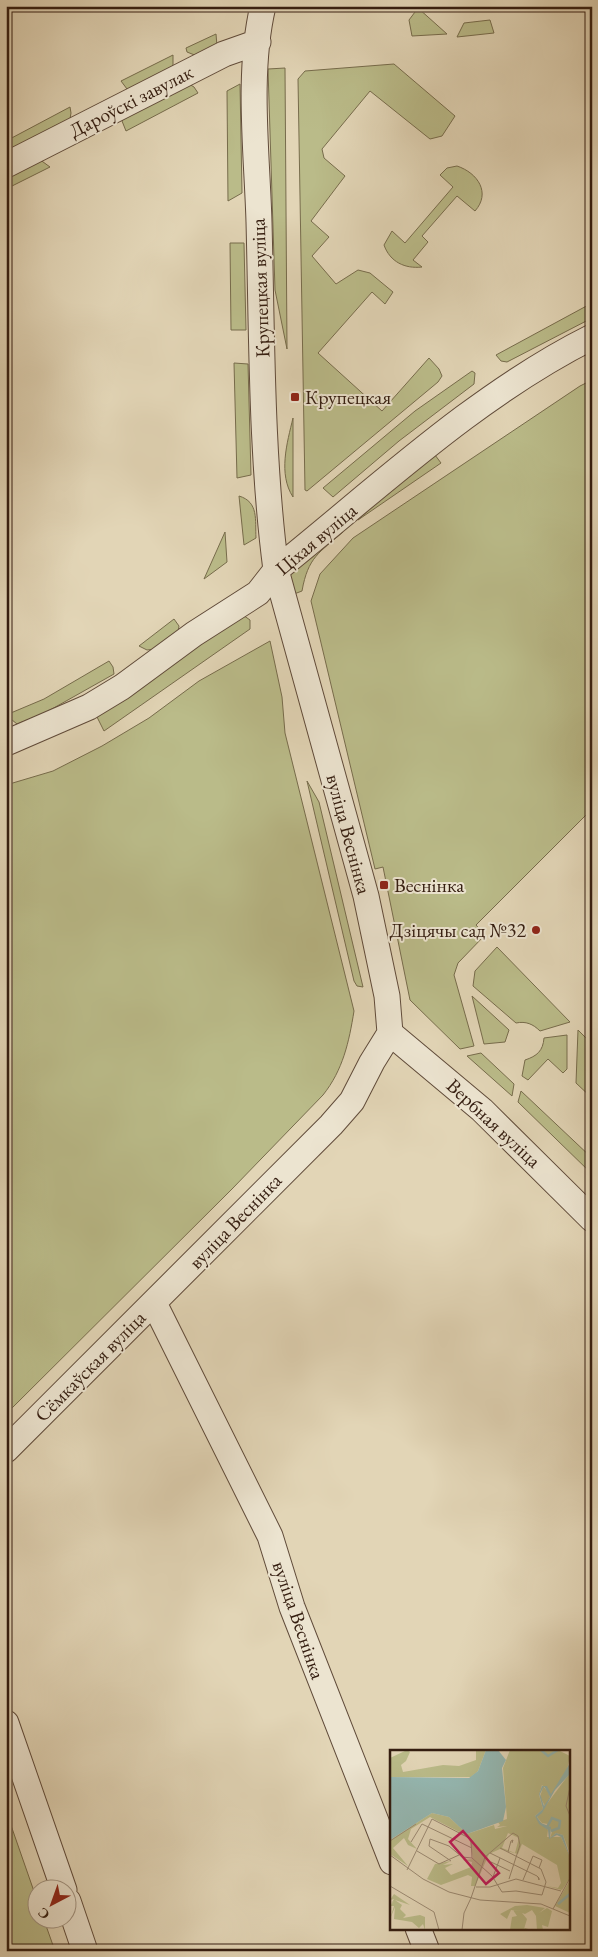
<svg xmlns="http://www.w3.org/2000/svg" width="598" height="1957" viewBox="0 0 598 1957" font-family="'EB Garamond',serif">
<style>
.green{fill:#babb89;stroke:#776c4c}
.lines{fill:none;stroke-linecap:round;stroke-linejoin:round}
.minor-casing{stroke:#604b3a;stroke-width:27}
.minor{stroke:#ece4d0;stroke-width:25}
.poi-dot{fill:#8f2418;stroke:#ece4d0;stroke-width:2}
.labels{text-anchor:middle;dominant-baseline:central;stroke-width:4;stroke-linejoin:round;paint-order:stroke}
.street-label{font-size:20px;fill:#341d10;stroke:#ece4d0}
.poi-label{font-size:20px;fill:#341d10;stroke:#ece4d0;text-anchor:start}
.inset-river{fill:none;stroke:#95b8b2;stroke-width:2.5}
.inset-road{fill:none;stroke:#9c8b74;stroke-width:1}
.view{fill:#c2185b;fill-opacity:0.15;stroke:#c2185b;stroke-width:2.5}
.inset-edge{fill:none;stroke:#341d10;stroke-width:2.5}
</style>
<rect width="100%" height="100%" fill="#e2d5b6"/>
<filter id="stains"><feTurbulence type="fractalNoise" baseFrequency=".004" numOctaves="4"/><feColorMatrix values="0 0 0 0 .2 0 0 0 0 .09 0 0 0 0 .02 0 0 0 .5 -.17"/></filter>
<radialGradient id="worn" r=".72"><stop offset=".6" stop-color="#630" stop-opacity="0"/><stop offset="1" stop-color="#630" stop-opacity=".3"/></radialGradient>
<path class="green" d="M418,8L447,34L412,36L409,20Z
M490,20L494,33L457,37L464,23Z
M216,34L217,46L197,56L187,52L186,48Z
M173,55V68L133,90L127,89L121,81Z
M394,64L455,116L442,136L430,139L370,91L322,149L324,158L345,176L311,221L329,237L312,256L336,284L358,270L370,273L393,292L385,304L372,292L318,353L382,411L429,358L439,369L442,376L438,382L307,491L305,490L298,79L305,71Z
M285,68L287,349L275,290L268,69Z
M189,84L194,87L198,93L126,131L122,121L123,116Z
M240,84L242,193L228,201L227,91Z
M70,107L71,113L70,119L6,152V141Z
M39,159L50,167L6,189V174Z
M457,166C478,173 491,193 475,211L457,196L422,236L428,242L413,260L422,267C405,269 390,262 384,245L392,231L405,243L453,187L440,175L447,168Z
M230,243H244L246,330H231Z
M592,303V318L507,362L501,361L496,355Z
M234,363L248,364L251,475L237,478Z
M472,371L475,373L474,384L399,441L333,497L323,488L415,411Z
M592,380V809L476,925L485,935L458,963L454,975L474,1046L460,1049L410,1000L383,867L375,869L311,601L320,574L353,538L580,386Z
M293,418V497C278,474 287,443 293,418Z
M432,451L441,463L358,520Z
M239,496C259,502 255,520 256,538L244,545Z
M340,529L343,532C319,553 308,557 302,591L294,594L289,575Z
M225,532L227,562L204,579Z
M240,613L250,620V629L104,731L97,717L143,687Z
M174,619L179,626L178,632L155,649L147,650L139,646Z
M270,641L282,697L285,733L354,1011C349,1042 343,1070 323,1095L232,1189L6,1414V785L53,771L102,746L149,718L199,681Z
M109,661L113,667L114,674L43,714L17,724L6,715L44,699Z
M307,781L319,802L363,987L357,986L354,981Z
M497,947L570,1022L540,1031C533,1024 526,1021 516,1023L473,986L475,971Z
M472,996L509,1030L505,1042L484,1044Z
M578,1030L592,1044V1098L576,1083Z
M567,1035V1069L563,1073L548,1059L528,1080L522,1076L525,1060C537,1056 543,1051 544,1038Z
M481,1053L514,1084L512,1096L467,1056Z
M521,1091L592,1158V1174L518,1102Z
M6,1811L37,1900L38,1920H44L55,1951H6Z"/>
<g class="lines">
<defs>
<path id="minor" d="M6,165L224,54L258,42
M6,743L89,707L122,687L194,634L258,593L276,570C377,489 476,395 592,337
M390,1033L482,1110L592,1219
M154,1303L270,1536L292,1607L392,1862
M6,1450L331,1125L352,1101L372,1062L390,1033L387,996L366,896L276,570C261,455 262,337 259,222C257,153 247,74 263,6
M6,1723L64,1890
M68,1901L85,1951
M418,1928L427,1951"/>
</defs>
<use href="#minor" class="minor-casing"/>
<use href="#minor" class="minor"/>
</g>
<g class="poi-dot">
<rect x="290" y="392" width="10" height="10" rx="2.5"/>
<rect x="379" y="880" width="10" height="10" rx="2.5"/>
<circle cx="536" cy="930" r="5"/>
</g>
<g class="labels">
<g class="street-label">
<text transform="translate(131 101) rotate(-27)">Дароўскі завулак</text>
<text transform="translate(260 288) rotate(-92)">Крупецкая вуліца</text>
<text transform="translate(316 539) rotate(-40)">Ціхая вуліца</text>
<text transform="translate(349 834) rotate(75)">вуліца Веснінка</text>
<text transform="translate(494 1123) rotate(43)">Вербная вуліца</text>
<text transform="translate(235 1221) rotate(-46)">вуліца Веснінка</text>
<text transform="translate(90 1366) rotate(-45)">Сёмкаўская вуліца</text>
<text transform="translate(299 1620) rotate(71)">вуліца Веснінка</text>
</g>
<g class="poi-label">
<text x="305" y="397">Крупецкая</text>
<text x="394" y="885">Веснінка</text>
<text x="526" y="930" text-anchor="end">Дзіцячы сад №32</text>
</g>
</g>
<g transform="translate(390 1750)">
<rect width="180" height="180" fill="#e2d5b6"/>
<path d="M17,0L20,2L16,11L11,15L13,22L53,15L69,16L86,10V0H96L88,21L81,27H0V8ZM120,0H168L180,6L176,25L161,45L152,35L149,45L153,59L145,66L158,80L157,87H171L180,107V128L172,140L157,136L168,138L171,133L167,115L132,94L128,104L110,99L99,104L85,136H81L82,127L78,125L51,135L37,129L45,114L61,111L53,115L63,114L55,118L61,125L81,117L82,112L73,110L83,109L79,87L40,67L21,79L18,89L27,99L18,95L14,88L3,98L18,116L0,104V90L42,63L59,67L77,84L104,75L105,79L117,76L107,77L110,75L108,72L117,69L113,18ZM118,83L129,88L125,103L112,98ZM180,23V104L173,85L166,83L160,88L162,82L158,74L152,73L147,67ZM153,37H156L160,47L155,56L150,47ZM180,130V163L165,156ZM4,144L20,155L5,150L12,155L10,159L16,165L13,168L30,165L35,167V180L33,174L29,178L22,172L4,169L5,157L0,169L4,156H0L4,151L1,154L4,149L0,150ZM137,155L155,158L149,163L157,158L162,161L158,177L152,175L153,180H147L146,166L142,160L135,164L132,163L137,169L134,179L135,178L142,180H120L122,167L127,166L123,160L135,161L121,160L117,169L110,164L125,156Z" fill="#babb89" fill-rule="evenodd"/>
<path d="M96,0H108L116,10L112,18L116,57L113,71L77,84L59,67L42,63L0,90V27L79,28L88,21ZM180,13L179,25L165,40L152,63L147,67L151,73L161,77L160,88L166,83L173,85L180,107L171,87L167,85L159,89L158,80L149,74L145,66L153,59L149,44L152,36H157L161,44ZM154,36L160,47L154,56L150,44Z" fill="#95b8b2" fill-rule="evenodd"/>
<path class="inset-river" d="M151,0L158,6L168,0M157,77L162,68L170,71L169,78L161,81M168,154L180,144"/>
<path class="inset-road" d="M180,37L176,56L180,66M0,91L26,74M21,92L32,74L82,98M27,101L49,114L69,105M118,102L121,91L123,90L122,93M100,103L147,126L149,128V130L148,127M0,105L33,129L59,142L90,150L151,154L180,166M61,111L39,96L40,89L59,96L72,107L82,108M101,112L120,121M17,120L42,69L81,89L82,108L102,126L112,142L126,141L152,145L156,132L151,119L110,98M103,127L110,108M133,130L143,106L152,110L149,118M0,136L44,162L49,180M86,137H100L126,129L171,141M81,148L95,107L123,83L128,86L130,95L119,129M163,159L180,128M72,180L74,163L81,148"/>
<path class="view" d="M73,81L109,123L96,134L60,92Z"/>
<rect width="180" height="180" class="inset-edge"/>
</g>
<rect width="598" height="1957" fill="none" stroke="#e2d5b6" stroke-width="25"/>
<rect x="8" y="8" width="583" height="1942" fill="none" stroke="#341d10" stroke-width="2.5"/>
<rect x="12" y="12" width="573" height="1932" fill="none" stroke="#341d10"/>
<g transform="translate(52 1904) rotate(221)"><circle r="24" fill="#ece4d0" stroke="#a29483"/>
<path d="M0-4L9 19L0 12L-9 19Z" fill="#8f2418"/>
<text y="-8" font-size="14" font-weight="bold" text-anchor="middle" fill="#341d10">С</text>
</g>
<rect width="100%" height="100%" filter="url(#stains)"/>
<rect width="100%" height="100%" fill="url(#worn)"/>
</svg>
